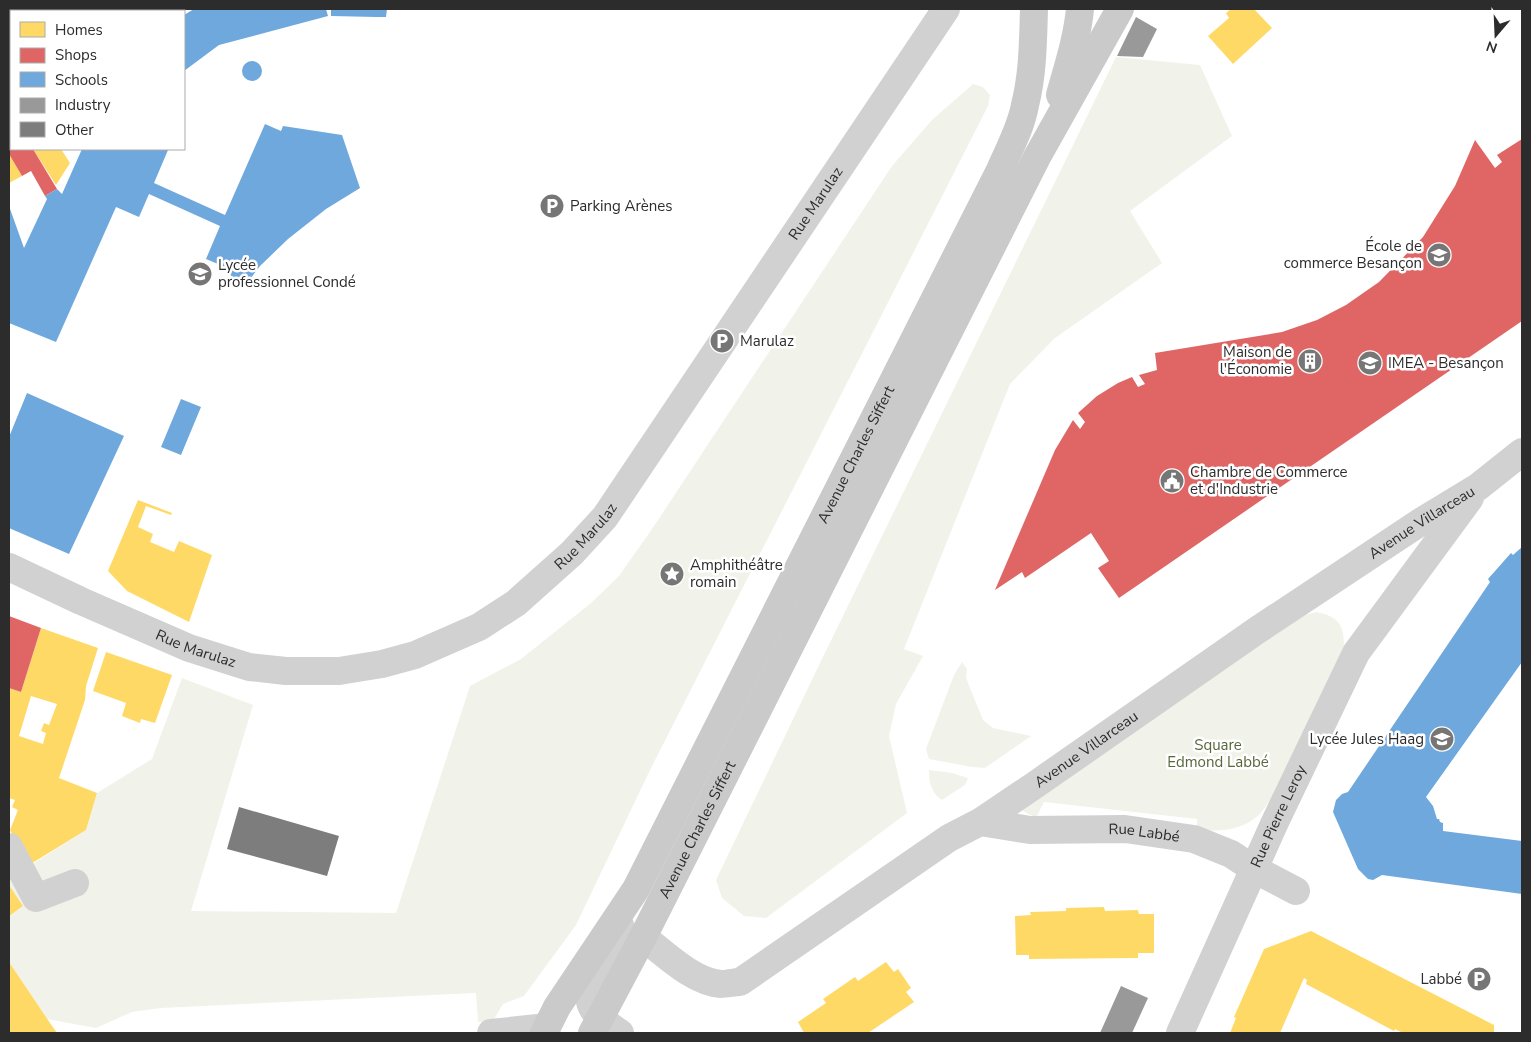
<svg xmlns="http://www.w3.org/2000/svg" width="1531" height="1042" viewBox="0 0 1531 1042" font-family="'Nunito Sans',sans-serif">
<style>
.green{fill:#f1f3ea}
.homes{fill:#ffd966;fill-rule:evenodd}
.shops{fill:#e06666}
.schools{fill:#6fa8dc}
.industry{fill:#999}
.building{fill:#7d7d7d}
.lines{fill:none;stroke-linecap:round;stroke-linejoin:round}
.street{stroke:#d1d1d1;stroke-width:28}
.secondary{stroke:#cacaca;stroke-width:28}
.labels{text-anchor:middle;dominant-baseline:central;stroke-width:5;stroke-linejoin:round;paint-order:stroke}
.street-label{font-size:15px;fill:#2c2c2c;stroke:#fff}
.poi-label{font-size:15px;fill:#2c2c2c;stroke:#fff;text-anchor:start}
.park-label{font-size:15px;fill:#57673a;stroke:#fff}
</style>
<rect width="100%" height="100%" fill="#fff"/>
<path class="green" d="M1116,57L1200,65L1232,136L1130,211L1162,263L1055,338L1010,384L904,649L923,656L896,704L889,736L907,813L766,918L744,916L722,898L716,880L820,663Z
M973,84L983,87L990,95L988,106L651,768L576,925L524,996L503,1004L493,1021L478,1022L476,993L161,1008L132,1012L96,1028L47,1019L9,962V916L23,906L9,885V879L86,830L97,793L152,759L182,678L253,705L191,911L396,913L470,686L521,659L591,603L619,576L652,529L892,166L932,120Z
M1316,612C1338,616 1344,624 1344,646L1272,798C1268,803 1264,809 1260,814C1244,830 1218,833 1197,829V819L1044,802L1036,818L1023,811L1029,794L1302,616Z
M962,662L967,669L966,678L983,720L993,728L1031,736L985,768L972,767L929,759L926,749L954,675Z
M929,770L952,773L968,778L965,785L942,800C931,793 929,782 929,770Z"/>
<path class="homes" d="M9,9H72L66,11H11V32L9,33Z
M1231,9H1254L1272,28L1233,64L1208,36L1229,18L1226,13Z
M33,149H61L70,163L56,185Z
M9,154L22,176L9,183Z
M138,500L172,513L171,515L146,506L138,527L153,534L150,542L174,552L179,541L212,555L189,622L127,591L108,571Z
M41,628L98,648L86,686L85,700L59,778L97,793L86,830L29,865L10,830L18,810L12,807L15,800L9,798V688L21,692ZM31,696L57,704L49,725L44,723L41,731L46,733L43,744L19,736Z
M106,652L172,675L155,723L141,719L140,723L122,716L126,703L93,691Z
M9,885L23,906L9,916Z
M1104,907L1105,911L1138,910L1139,914H1154V953H1138V958L1029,959V955H1016L1015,916L1031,915L1030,912L1066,911V908Z
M1311,931L1494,1025V1033H1403L1395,1029L1394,1031L1306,984L1307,980L1304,978L1280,1033H1230L1236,1018L1234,1017L1264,949Z
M9,962L50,1023L57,1033H9Z
M886,962L894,972L898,969L911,988L906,992L914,1002L868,1033H804L798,1022L826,1003L823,999L855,977L858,981Z"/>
<path class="shops" d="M9,110L11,114V149H33L57,189L45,196L31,171L22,176L9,154Z
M1522,139V321L1119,598L1098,568L1109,561L1091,533L1025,578L1022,572L995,590L1055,450L1073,420L1080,429L1085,422L1078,413L1097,396L1118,383L1132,377L1138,387L1145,384L1139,375L1157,370L1155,353L1282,332L1317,320L1346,305L1379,282L1423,237L1455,186L1475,140L1495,168L1502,162L1497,155Z
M9,616L41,628L21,692L9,688Z"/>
<path class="schools" d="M194,9H326L328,16L219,45L184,71V15Z
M331,9H387L386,17H376L331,16Z
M242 71a10 10 0 1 1 20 0a10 10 0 1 1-20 0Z
M11,79V114L9,110V80Z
M265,124L281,131L283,126L342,135L360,188L326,209L288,239L260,266L244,287L218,264L206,259L220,226L149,194L139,217L116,207L56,342L9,323V206L24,248L47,199L45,196L57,189L62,194L82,149H164L168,150L154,183L225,215Z
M27,393L124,436L69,554L9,528V437Z
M181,399L201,407L181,455L161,447Z
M1522,547V662L1426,797L1433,806L1437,819H1439L1440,822L1443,823V831L1522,841V894L1382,875L1373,880L1368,879L1358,869L1333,812L1336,800L1342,794L1348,792L1490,582L1488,579L1511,553L1513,555Z"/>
<path class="industry" d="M1136,17L1157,29L1143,57L1117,56Z
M1121,986L1148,998L1132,1033H1100Z"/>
<path class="building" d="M239,807L339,836L327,876L227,849Z"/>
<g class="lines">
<g class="street">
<path d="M123,11L129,9"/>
<path d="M9,57L11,56"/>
<path id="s1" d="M9,567L81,601L189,648L249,667L286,671H339L382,664L415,655L479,627L516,603L572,553L605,517L946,9"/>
<path id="s2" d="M980,822L1030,830L1125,829L1194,839L1231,854L1254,869L1296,891"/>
<path d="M9,847L36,898L75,883"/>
<path d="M620,925L589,996C590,1014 607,1024 620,1033"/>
<path id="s3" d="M643,937C664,953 693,982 721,984C727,984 734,982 740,982L949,838L980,822L1035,785L1256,631L1422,521L1478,487L1522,452"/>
<path d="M491,1033L547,1027"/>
<path id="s4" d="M1180,1033L1275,822L1356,653L1470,498"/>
</g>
<g class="secondary">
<path d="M1060,95C1068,66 1077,39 1080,9"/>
<path id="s5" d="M544,1033L557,1007L636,889L1000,170C1009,149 1021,128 1025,105C1033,73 1033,41 1034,9"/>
<path id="s6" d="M592,1033L643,937L1037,157L1120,9"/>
</g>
</g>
<defs>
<symbol id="parking-disc" viewBox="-11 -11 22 22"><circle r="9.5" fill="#767676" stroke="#fff"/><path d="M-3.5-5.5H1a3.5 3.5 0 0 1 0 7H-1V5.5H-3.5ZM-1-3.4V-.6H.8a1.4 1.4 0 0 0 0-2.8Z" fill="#fff"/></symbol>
<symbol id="university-disc" viewBox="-11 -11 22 22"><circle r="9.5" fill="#767676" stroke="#fff"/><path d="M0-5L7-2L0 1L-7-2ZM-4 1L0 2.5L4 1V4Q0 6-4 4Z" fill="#fff"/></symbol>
<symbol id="school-disc" viewBox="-11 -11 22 22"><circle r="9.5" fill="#767676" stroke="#fff"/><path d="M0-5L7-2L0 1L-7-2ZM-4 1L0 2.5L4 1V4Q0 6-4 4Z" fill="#fff"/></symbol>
<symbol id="building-disc" viewBox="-11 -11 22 22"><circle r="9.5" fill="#767676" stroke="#fff"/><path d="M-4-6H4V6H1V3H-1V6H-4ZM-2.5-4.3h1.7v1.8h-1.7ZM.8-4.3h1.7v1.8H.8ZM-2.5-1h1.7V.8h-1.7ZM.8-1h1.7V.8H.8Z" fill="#fff"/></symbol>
<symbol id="civic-disc" viewBox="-11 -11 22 22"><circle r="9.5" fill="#767676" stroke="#fff"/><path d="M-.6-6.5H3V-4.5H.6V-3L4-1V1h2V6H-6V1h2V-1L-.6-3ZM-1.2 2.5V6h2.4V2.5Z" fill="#fff"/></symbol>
<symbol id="sight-disc" viewBox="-11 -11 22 22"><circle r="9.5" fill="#767676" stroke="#fff"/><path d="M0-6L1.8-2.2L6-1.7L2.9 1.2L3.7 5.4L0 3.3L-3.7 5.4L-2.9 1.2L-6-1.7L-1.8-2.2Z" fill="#fff"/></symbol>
</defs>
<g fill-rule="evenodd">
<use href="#parking-disc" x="538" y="192" width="28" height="28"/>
<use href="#university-disc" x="1425" y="241" width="28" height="28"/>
<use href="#school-disc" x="186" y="260" width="28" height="28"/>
<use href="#parking-disc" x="708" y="327" width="28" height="28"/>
<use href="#building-disc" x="1296" y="347" width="28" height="28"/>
<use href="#university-disc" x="1356" y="349" width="28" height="28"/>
<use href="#civic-disc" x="1158" y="467" width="28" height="28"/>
<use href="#sight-disc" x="658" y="560" width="28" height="28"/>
<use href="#school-disc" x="1428" y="725" width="28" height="28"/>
<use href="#parking-disc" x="1465" y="965" width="28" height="28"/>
</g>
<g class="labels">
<g class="street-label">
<text stroke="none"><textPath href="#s1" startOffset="1044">Rue Marulaz</textPath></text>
<text stroke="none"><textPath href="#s5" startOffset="658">Avenue Charles Siffert</textPath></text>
<text stroke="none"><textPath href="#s3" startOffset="934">Avenue Villarceau</textPath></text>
<text stroke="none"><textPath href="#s1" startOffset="639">Rue Marulaz</textPath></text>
<text stroke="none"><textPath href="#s1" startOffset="204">Rue Marulaz</textPath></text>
<text stroke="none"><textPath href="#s3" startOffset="529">Avenue Villarceau</textPath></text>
<text stroke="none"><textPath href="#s4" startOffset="238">Rue Pierre Leroy</textPath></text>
<text stroke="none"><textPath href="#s6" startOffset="229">Avenue Charles Siffert</textPath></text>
<text stroke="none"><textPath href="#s2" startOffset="165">Rue Labbé</textPath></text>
</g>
<g class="poi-label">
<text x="570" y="206">Parking Arènes</text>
<text x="1422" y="246" text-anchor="end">École de<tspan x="1422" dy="17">commerce Besançon</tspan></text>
<text x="218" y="265">Lycée<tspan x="218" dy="17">professionnel Condé</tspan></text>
<text x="740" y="341">Marulaz</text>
<text x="1292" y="352" text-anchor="end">Maison de<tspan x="1292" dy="17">l'Économie</tspan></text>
<text x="1388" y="363">IMEA - Besançon</text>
<text x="1190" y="472">Chambre de Commerce<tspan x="1190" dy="17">et d'Industrie</tspan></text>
<text x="690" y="565">Amphithéâtre<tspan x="690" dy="17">romain</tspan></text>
<text x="1424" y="739" text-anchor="end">Lycée Jules Haag</text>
<text x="1462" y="979" text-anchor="end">Labbé</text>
</g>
<g class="park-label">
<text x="1218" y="745">Square<tspan x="1218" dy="17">Edmond Labbé</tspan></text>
</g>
</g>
<rect width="1531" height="1042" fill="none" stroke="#2c2c2c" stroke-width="20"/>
<rect x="10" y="10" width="175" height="140" fill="#ffffff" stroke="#ababab"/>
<rect x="20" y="22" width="25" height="15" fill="#ffd966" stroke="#ababab"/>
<text x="55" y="35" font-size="15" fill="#2c2c2c">Homes</text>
<rect x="20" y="48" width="25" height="15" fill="#e06666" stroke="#ababab"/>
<text x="55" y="60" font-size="15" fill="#2c2c2c">Shops</text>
<rect x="20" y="72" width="25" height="15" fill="#6fa8dc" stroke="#ababab"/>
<text x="55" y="85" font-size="15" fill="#2c2c2c">Schools</text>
<rect x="20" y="98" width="25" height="15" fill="#999999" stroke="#ababab"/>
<text x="55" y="110" font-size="15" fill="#2c2c2c">Industry</text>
<rect x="20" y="122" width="25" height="15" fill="#7d7d7d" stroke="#ababab"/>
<text x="55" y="135" font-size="15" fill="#2c2c2c">Other</text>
<g transform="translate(1496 35) rotate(199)" stroke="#ffffff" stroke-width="4" paint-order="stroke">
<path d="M0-4L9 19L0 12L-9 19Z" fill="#2c2c2c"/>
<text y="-8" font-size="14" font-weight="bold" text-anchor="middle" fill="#2c2c2c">N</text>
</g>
</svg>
